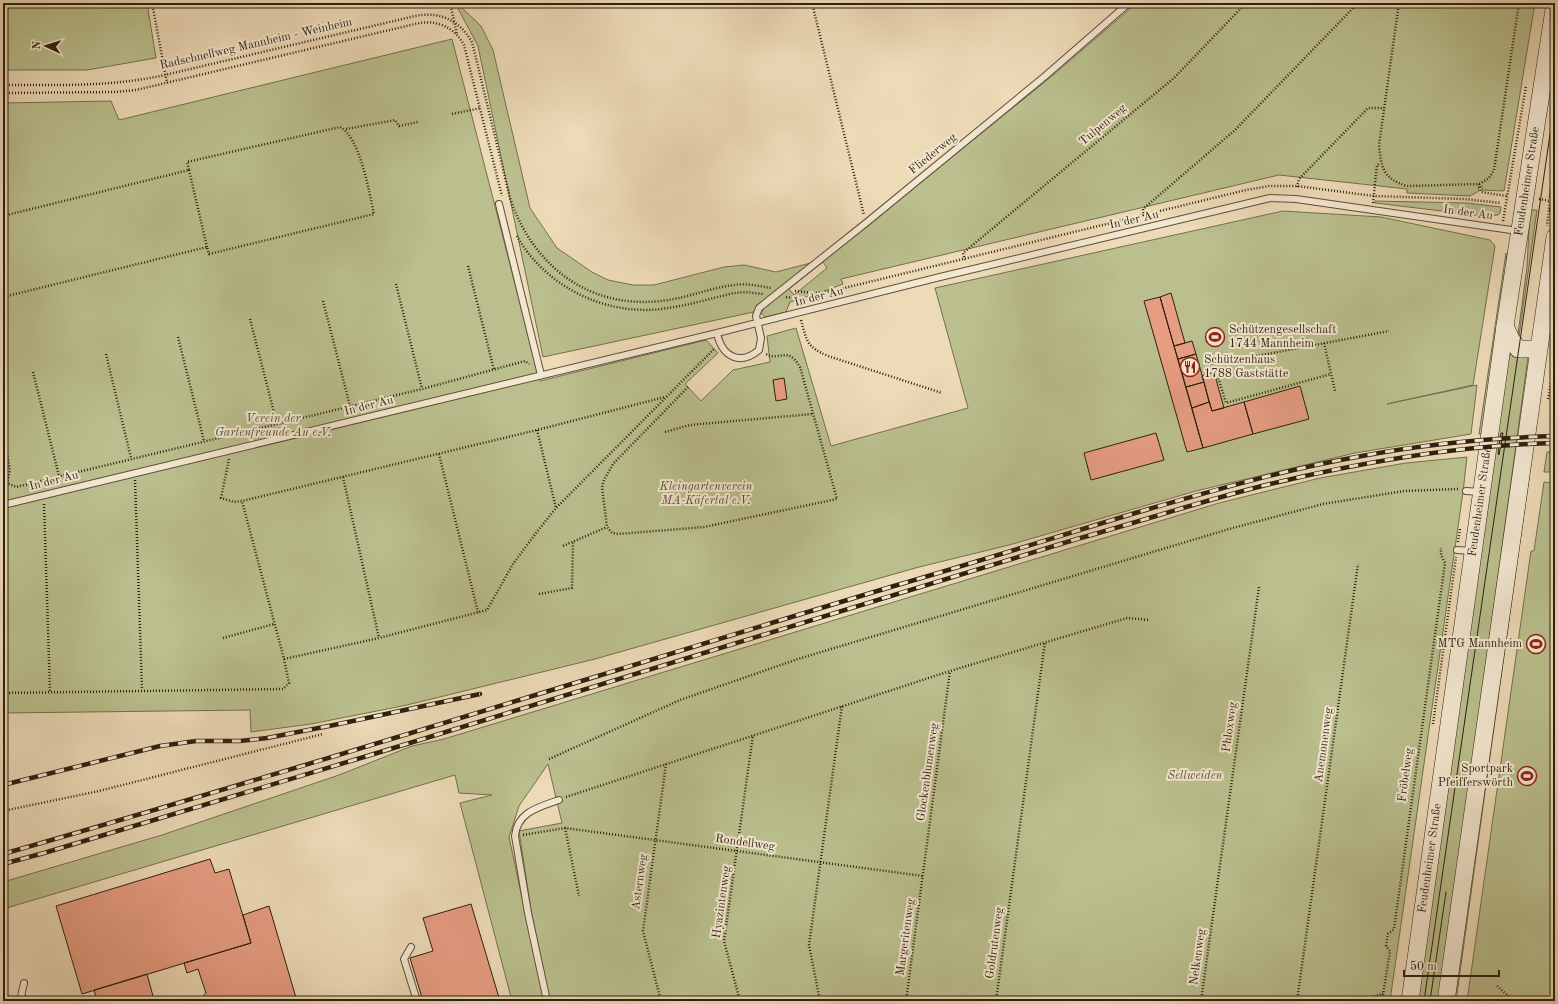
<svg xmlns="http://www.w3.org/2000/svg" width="1558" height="1004" viewBox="0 0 1558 1004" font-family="'Old Standard TT',serif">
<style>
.green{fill:#babf8d;stroke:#746f4e;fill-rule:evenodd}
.building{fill:#e69d82;stroke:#2e1f0f}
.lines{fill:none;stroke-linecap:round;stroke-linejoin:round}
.lane-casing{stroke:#5e4e39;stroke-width:8}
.secondary-casing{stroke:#2e1f0f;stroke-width:18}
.path{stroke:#2e1f0f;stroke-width:2.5;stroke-dasharray:1 2;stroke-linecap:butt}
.lane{stroke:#f3e7d0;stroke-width:6}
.secondary{stroke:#f3e7d0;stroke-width:17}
.tram{stroke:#2e1f0f;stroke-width:1}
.rail-casing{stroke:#2e1f0f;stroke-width:4.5}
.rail{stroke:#f3e7d0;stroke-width:3;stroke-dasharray:9;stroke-linecap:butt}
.labels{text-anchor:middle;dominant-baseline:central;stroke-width:4;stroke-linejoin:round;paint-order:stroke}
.street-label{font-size:12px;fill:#2e1f0f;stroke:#f3e7d0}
.poi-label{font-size:12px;fill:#2e1f0f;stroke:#f3e7d0;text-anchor:start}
.park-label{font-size:12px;font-style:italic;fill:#584f35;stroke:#f3e7d0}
</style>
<rect width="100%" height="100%" fill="#eddab7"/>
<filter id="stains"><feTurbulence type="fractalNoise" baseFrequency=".005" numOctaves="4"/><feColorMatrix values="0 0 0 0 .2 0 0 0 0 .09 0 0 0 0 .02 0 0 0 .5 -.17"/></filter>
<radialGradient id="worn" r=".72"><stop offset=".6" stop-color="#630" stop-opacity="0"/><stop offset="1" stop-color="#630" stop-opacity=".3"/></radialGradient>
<path class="green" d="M3,3H147L156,58L87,70H3Z
M455,3H457L481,26L493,50L530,208L557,248L592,272L608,280L633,285H654L724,267L744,265L776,272L826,259L1046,81L1137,3H1535L1504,191L1482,190V186L1478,187L1479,191L1470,196L1407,193V189L1279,175L841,279L843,284L822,292L790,302L786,312L765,317L761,313L763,310L543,357L478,46ZM823,262L827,268L794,295L789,289Z
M452,39L540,381L706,340L718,353L685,384L701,401L733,370L770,362L767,336L796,328L831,446L968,408L935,288L1283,211L1381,217L1490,240L1495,246L1473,385L1387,404L1477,385L1471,434L1355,453L1196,491L1009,545L919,567L595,659L407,705L311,724L251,732L250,710L3,713V103L111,101L119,120Z
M1555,151L1554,198H1549Z
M1375,201L1467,203L1501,207L1500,213L1498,215L1483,216L1375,203Z
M1530,210H1537L1519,336L1518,334L1527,267Z
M1506,253L1507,264L1482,434H1479Z
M1508,354L1528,357L1440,1001H1416Z
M1547,452H1555V472H1544Z
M1467,457L1463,492L1390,1001H550L531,910L519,831L562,823L548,764L519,806L509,837L544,1001H512L460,803L492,795L459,793L455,775L3,909V882L162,835L339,775L412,746L444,739L1219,503L1320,478L1406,463Z
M1531,462L1456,1001H1453Z
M1544,482L1555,483V1001H1467L1531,551H1534Z"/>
<path class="building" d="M1171,293L1185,343L1174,346L1160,297Z
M1160,297L1203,448L1187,452L1144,301Z
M1192,341L1196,354L1178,359L1174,346Z
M1196,354L1204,382L1186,387L1178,359Z
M1214,372L1224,408L1212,411L1202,376Z
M784,378L787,399L776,401L773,380Z
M1204,382L1209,402L1192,408L1186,387Z
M1300,386L1309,419L1253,434L1244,402Z
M1209,402L1212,411L1244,402L1253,434L1203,448L1192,408Z
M1156,433L1164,460L1091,480L1084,453Z
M1501,433H1503L1499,455L1498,454Z
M210,859L215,873L229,869L251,943L82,994L56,906Z
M471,904L500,1001H423L410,958L433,951L423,918Z
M269,906L297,1001H202L201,998L206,993L198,969L187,973L184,963L251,943L243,915Z
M147,974L153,996L136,1001H97L94,990Z"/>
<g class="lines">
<defs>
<path id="lane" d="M499,204L541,375
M717,333C722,357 740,366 759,350L761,338L756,316L759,308L866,223L1044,77L1129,3
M1466,491L1481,492
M3,505L717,333L940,277L1270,198L1296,199L1518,231
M1457,550L1473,551
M411,947L404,959L417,1001
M20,1001L24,983
M547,1001L528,913L515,836C517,812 539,807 559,800"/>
<g id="secondary">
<path d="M1505,326L1511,339L1518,349H1538"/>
<path id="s1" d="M1410,1001L1505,326L1555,3"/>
<path d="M1446,1001L1555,237"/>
</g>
</defs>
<use href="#lane" class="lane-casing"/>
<use href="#secondary" class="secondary-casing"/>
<path class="path" d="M152,3L167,83
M450,3L457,34
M812,3L864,215
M1399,3L1379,145C1381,167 1383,179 1407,186L1479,184L1489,178L1494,170L1519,3
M3,85C57,85 111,87 165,75L415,16C440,11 459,20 472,42L510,198C532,264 587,309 660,301C685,299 709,288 734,285C746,283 759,286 771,288
M3,93L115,92L136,90L415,24C435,19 454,26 464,45L502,196
M452,114L481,108
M346,129L395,120L399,126L418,122
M189,170L207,247
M1479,184L1481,192L1507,196
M1297,187L1299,179L1368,108H1384
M1539,199L1550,201L1547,226
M1373,203L1377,165L1380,164
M1549,209L1555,210
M3,216L189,170L187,162L340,127C360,137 369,192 374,214L209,254L207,247L3,297
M1144,216L1143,209L1235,130L1358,3
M1503,221L1526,86
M517,236C546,288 609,318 668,308C690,305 712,298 734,293L745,292L763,294
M965,260L963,253L1174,78L1246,3
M468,266L494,370
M396,284L422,389
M795,291L815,293L832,291L1246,190L1269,186H1297L1374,196L1464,199L1501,203
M786,297L807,300
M323,301L350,406
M250,319L277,424
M801,320C807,342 807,347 828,356L942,393
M178,337L204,441
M1324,343L1335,391
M106,354L131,458
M1206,362L1214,364L1389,331
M1214,364L1226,403L1331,374
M33,372L59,476
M688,387L613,464L604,480L602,487L607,527L612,533L618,534L704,527L837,499L800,367C787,345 780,362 766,354
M1548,399L1555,361
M537,430L556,508
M665,432L690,425L812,414
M3,433L10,470L7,483
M439,454L478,612
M229,459L221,498L234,502L242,501L537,430L665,397
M343,477L379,638
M135,480L142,690
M3,484L7,483L16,487L422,389L525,361L529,364
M44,504L50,692
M1458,542L1460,529
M563,546L607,527
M539,594L572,588L573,541
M223,638L274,624
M284,659L379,638L487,610L513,564L536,533L556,508L714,349
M3,693L283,689L289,683L284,659L242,501
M1433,724L1456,557
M549,759L680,700L798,659L1229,529L1323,504L1404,491L1458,489
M566,797L950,671L1127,618L1149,620
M3,811L99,791L323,734
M565,828L579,896
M523,835L565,828L923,876
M1497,986L1514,1001
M661,1001L643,931L666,764
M740,1001L724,941L753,735
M820,1001L809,945L842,706
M906,1001L950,671
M996,1001L1045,642
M1201,1001L1259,587
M1297,1001L1358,564
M1363,1001L1383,993
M1382,1001L1390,951L1386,946L1388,934L1394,929L1445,563L1441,555V548"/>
<use href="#lane" class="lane"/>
<use href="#secondary" class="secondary"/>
<path class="tram" d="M1424,1001L1555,100
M1430,1001L1446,892"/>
<defs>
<path id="rail" d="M3,785L160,746L196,741H240L267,738L334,725L480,694
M3,854C301,769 597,675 894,586C977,562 1059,536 1142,511C1215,490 1287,469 1362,456C1425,444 1491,438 1555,436
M3,864L44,853L364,757L1077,539C1142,521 1205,500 1270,484C1363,462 1459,445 1555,443"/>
</defs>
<use href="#rail" class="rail-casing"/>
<use href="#rail" class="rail"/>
</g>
<defs>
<symbol id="stadium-ring" viewBox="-11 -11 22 22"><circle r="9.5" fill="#f3e7d0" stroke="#8f2418" stroke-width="1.5"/><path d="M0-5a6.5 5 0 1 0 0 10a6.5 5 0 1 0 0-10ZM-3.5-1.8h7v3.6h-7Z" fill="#8f2418"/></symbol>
<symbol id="restaurant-ring" viewBox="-11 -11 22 22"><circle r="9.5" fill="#f3e7d0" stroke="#8f2418" stroke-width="1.5"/><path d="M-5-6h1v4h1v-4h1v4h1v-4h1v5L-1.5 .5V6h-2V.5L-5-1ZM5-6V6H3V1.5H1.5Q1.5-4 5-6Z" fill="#8f2418"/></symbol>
</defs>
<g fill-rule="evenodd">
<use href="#stadium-ring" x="1204" y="326" width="22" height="22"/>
<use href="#restaurant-ring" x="1179" y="356" width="22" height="22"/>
<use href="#stadium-ring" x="1525" y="633" width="22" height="22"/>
<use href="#stadium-ring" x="1516" y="765" width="22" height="22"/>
</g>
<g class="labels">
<g class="street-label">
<text transform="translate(256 44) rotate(-13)">Radschnellweg Mannheim - Weinheim</text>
<text transform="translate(1103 125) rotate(-40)">Tulpenweg</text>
<text transform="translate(933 154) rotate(-39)">Fliederweg</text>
<text stroke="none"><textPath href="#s1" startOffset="828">Feudenheimer Straße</textPath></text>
<text transform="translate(1468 213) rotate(8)">In der Au</text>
<text transform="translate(1134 220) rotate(-13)">In der Au</text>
<text transform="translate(819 297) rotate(-14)">In der Au</text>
<text transform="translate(369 406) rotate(-14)">In der Au</text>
<text transform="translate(54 481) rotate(-14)">In der Au</text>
<text stroke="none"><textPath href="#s1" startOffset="504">Feudenheimer Straße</textPath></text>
<text transform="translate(1230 727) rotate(-82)">Phloxweg</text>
<text transform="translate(1324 745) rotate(-82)">Anemonenweg</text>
<text transform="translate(928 772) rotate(-82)">Glockenblumenweg</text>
<text transform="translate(1406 775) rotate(-82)">Fröbelweg</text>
<text transform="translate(745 843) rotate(8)">Rondellweg</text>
<text stroke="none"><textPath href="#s1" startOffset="144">Feudenheimer Straße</textPath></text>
<text transform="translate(640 882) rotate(-82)">Asternweg</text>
<text transform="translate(722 902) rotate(-82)">Hyazintenweg</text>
<text transform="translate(906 937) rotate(-82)">Margeritenweg</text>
<text transform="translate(995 943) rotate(-82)">Goldrutenweg</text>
<text transform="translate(1198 957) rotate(-82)">Nelkenweg</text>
</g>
<g class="poi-label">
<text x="1229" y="330">Schützengesellschaft<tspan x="1229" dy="14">1744 Mannheim</tspan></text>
<text x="1204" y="360">Schützenhaus<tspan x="1204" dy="14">1788 Gaststätte</tspan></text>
<text x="1522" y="644" text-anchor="end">MTG Mannheim</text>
<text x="1513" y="769" text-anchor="end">Sportpark<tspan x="1513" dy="14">Pfeifferswörth</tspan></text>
</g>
<g class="park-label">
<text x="273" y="419">Verein der<tspan x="273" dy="14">Gartenfreunde Au e.V.</tspan></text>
<text x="706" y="487">Kleingartenverein<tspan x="706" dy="14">MA-Käfertal e.V.</tspan></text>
<text x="1195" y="776">Sellweiden</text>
</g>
</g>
<rect width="1558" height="1004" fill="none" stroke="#eddab7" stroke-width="16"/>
<rect x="4" y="4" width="1550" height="996" fill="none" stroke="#2e1f0f" stroke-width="2"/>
<rect x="8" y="8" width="1542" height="988" fill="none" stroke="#2e1f0f"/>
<g transform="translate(46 46) rotate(274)" stroke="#f3e7d0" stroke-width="3" paint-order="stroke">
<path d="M0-3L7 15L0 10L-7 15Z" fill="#2e1f0f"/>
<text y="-6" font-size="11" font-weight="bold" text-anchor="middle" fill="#2e1f0f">N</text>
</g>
<path d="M1404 970v6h95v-6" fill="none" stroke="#2e1f0f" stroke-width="2"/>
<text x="1410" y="970" font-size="12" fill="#2e1f0f" stroke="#f3e7d0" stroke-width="3" paint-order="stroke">50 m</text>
<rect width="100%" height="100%" filter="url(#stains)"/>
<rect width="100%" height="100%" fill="url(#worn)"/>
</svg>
